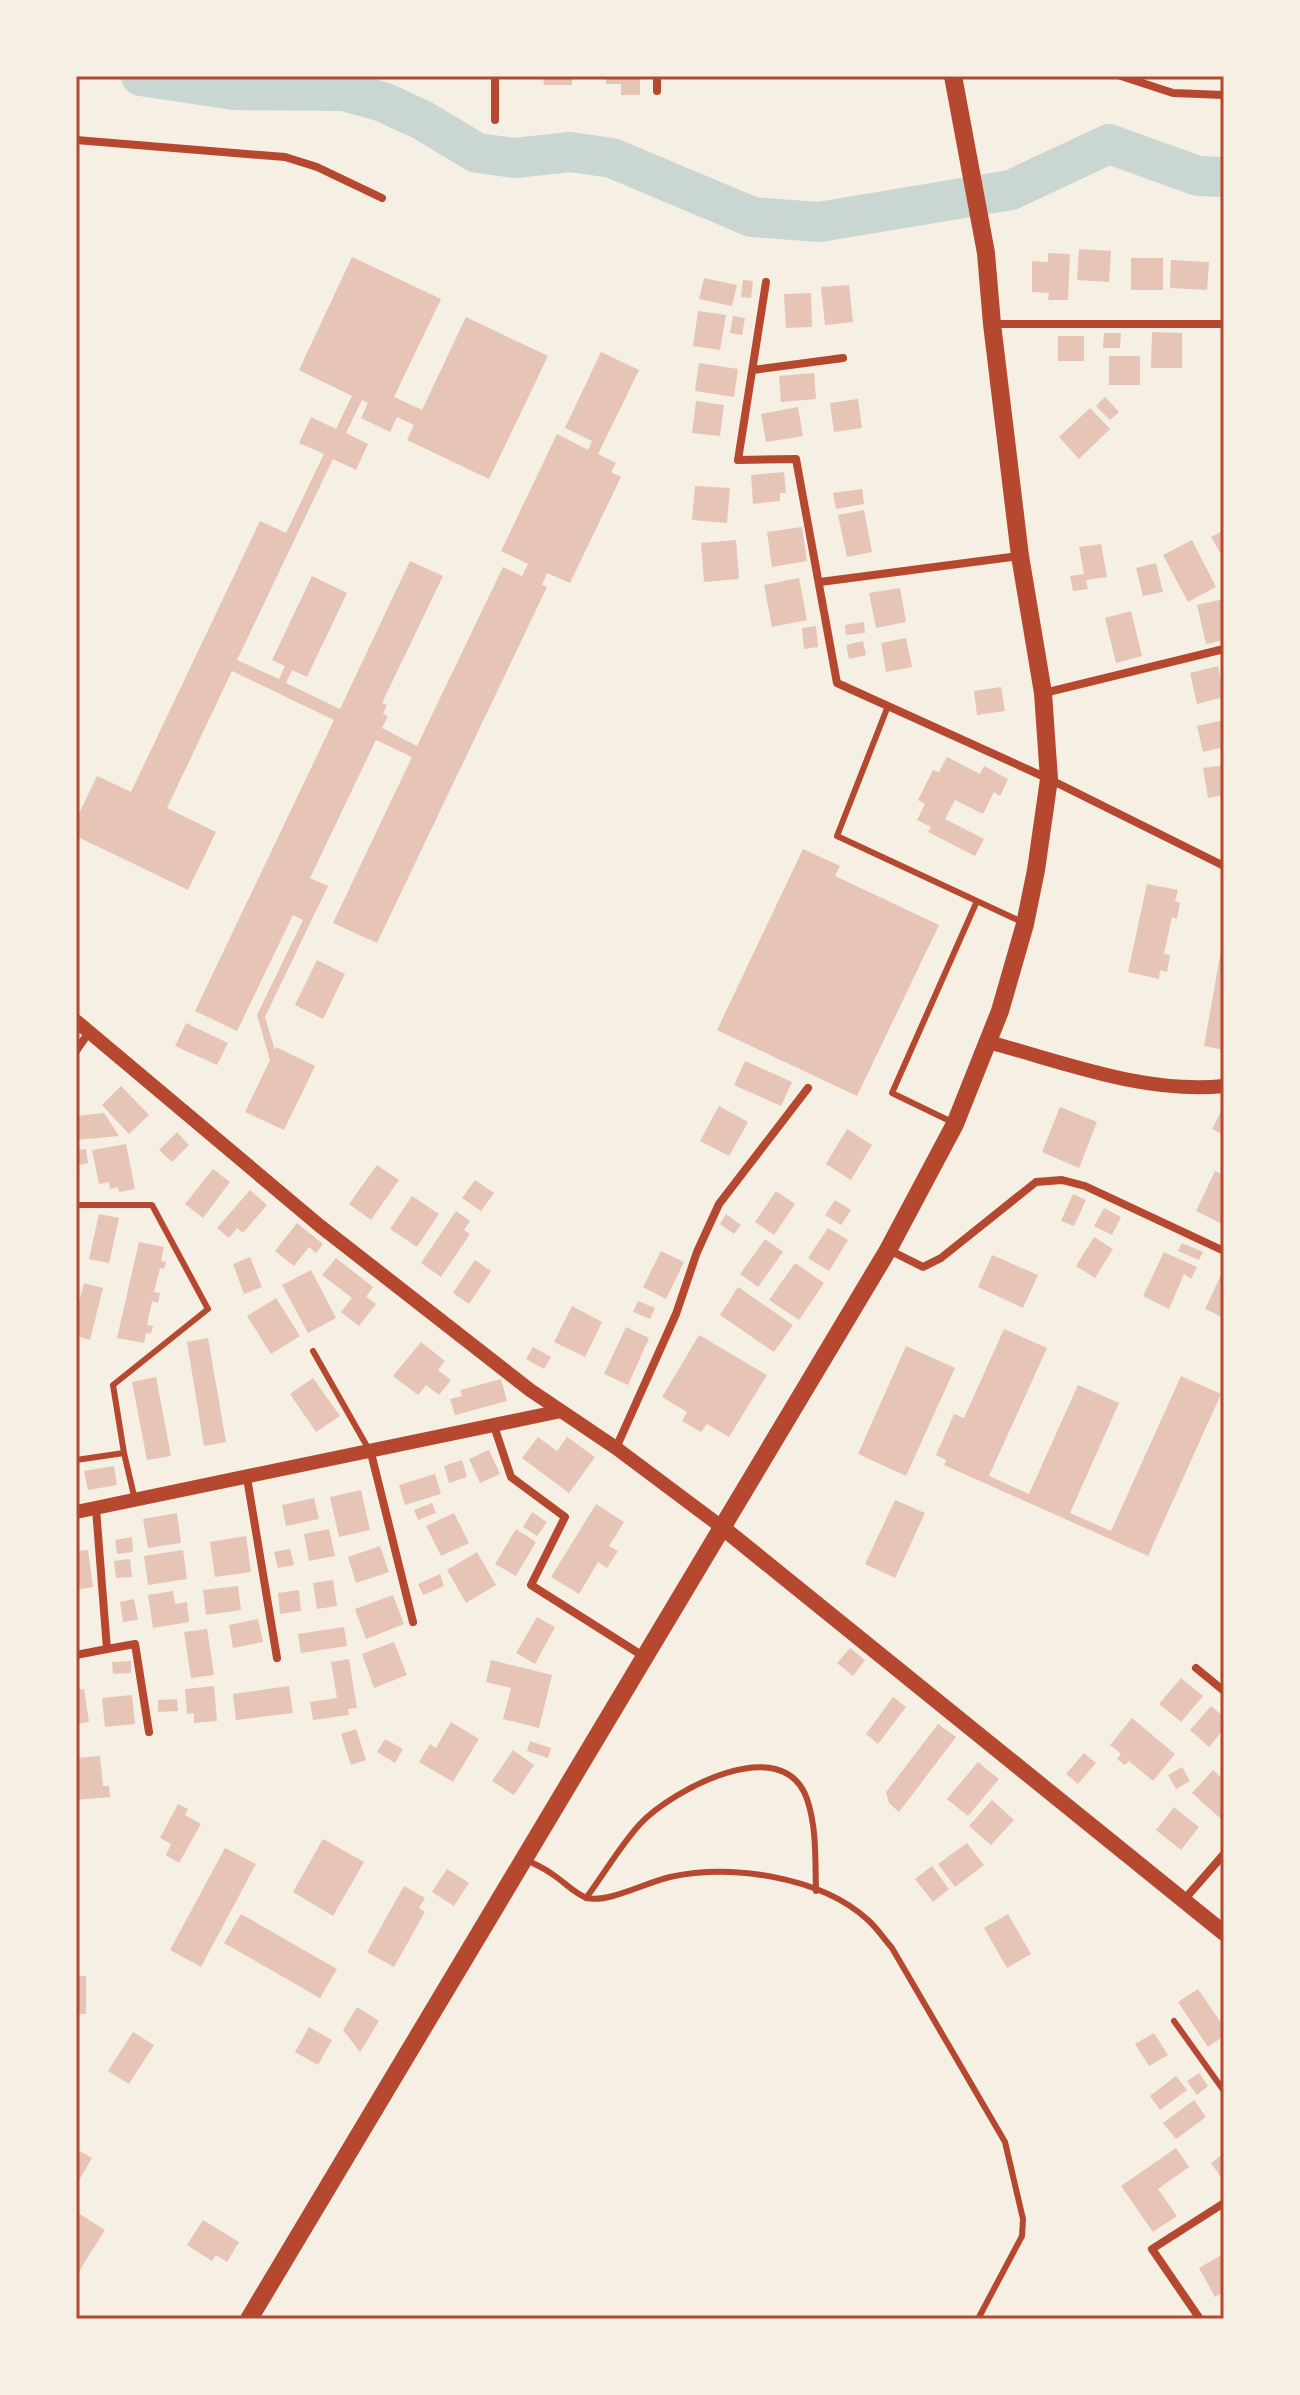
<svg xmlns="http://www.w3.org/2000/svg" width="1300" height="2395" viewBox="0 0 1300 2395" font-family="'Noto Sans',sans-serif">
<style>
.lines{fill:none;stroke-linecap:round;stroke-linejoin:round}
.river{stroke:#c9d6d2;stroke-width:40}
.building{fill:#e6c5b7}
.service{stroke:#b5482f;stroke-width:6}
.minor{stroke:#b5482f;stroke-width:8}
.tertiary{stroke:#b5482f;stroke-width:14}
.secondary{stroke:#b5482f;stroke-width:16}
.trunk{stroke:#b5482f;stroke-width:18}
.neatline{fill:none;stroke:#b5482f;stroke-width:3}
</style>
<rect width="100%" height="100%" fill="#f6efe4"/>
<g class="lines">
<path class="river" d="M141,76L234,90L344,91L383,102L422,120L477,153L515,158L570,152L612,158L752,217L819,222L1011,190L1109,144L1198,176L1224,177"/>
</g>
<path class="building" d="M543,76H572V85H544Z
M606,76H640V95H621V84H606Z
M1079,249L1111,251L1109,282L1077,280Z
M1048,253L1070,254L1068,300H1048L1049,293L1032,292V261L1048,262Z
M352,257L441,299L394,397L422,410L466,317L548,356L489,479L407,440L414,425L397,417L390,432L361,418L368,403L362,400L346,433L368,444L356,470L333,459L237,660L279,679L285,666L272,660L312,576L347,593L307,677L292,670L286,683L340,709L410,561L443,576L382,703L387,705L383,714L388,716L382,728L417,746L503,567L522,576L528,564L501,551L557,434L588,450L592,441L565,428L601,352L639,370L598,454L616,463L611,472L621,477L570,583L547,573L542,585L547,587L377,943L333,923L412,757L376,740L310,878L328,886L265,1017L275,1050L276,1047L315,1066L284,1130L245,1112L270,1060L257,1015L303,920L293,915L237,1031L195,1011L334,720L232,671L167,808L216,832L188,890L76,836V820L97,776L131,792L260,521L286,533L324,454L299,443L311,417L336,429L352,396L299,370Z
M1131,258H1163V290H1131Z
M1171,260L1209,262L1207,290L1170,288Z
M704,278L737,285L732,306L699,299Z
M743,280L753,281L751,298L741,297Z
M849,285L853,322L825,325L821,287Z
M811,293L812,327L786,328L784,294Z
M698,311L726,315L720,350L693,346Z
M733,316L745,318L742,335L730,333Z
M1152,332L1182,333V368H1151Z
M1104,333H1121L1120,348H1103Z
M1058,336H1084V361H1058Z
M1109,356H1140V385H1109Z
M699,363L738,369L734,397L695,391Z
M814,373L816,399L781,402L779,376Z
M1105,397L1119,412L1110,420L1096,406Z
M858,399L862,428L834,432L830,403Z
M696,401L724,405L720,436L692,433Z
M798,407L803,436L766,442L761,414Z
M1090,408L1110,429L1079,459L1059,437Z
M784,472L786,493H780V501L753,504L751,475Z
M695,486L730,488L727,523L692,520Z
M862,489L864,504L836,509L833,493Z
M864,510L872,552L847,557L838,515Z
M802,527L807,561L772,567L767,532Z
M1224,530V559L1211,537Z
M736,540L739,579L704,582L701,543Z
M1192,540L1216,587L1188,602L1163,555Z
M1101,544L1107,577L1086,580L1088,589L1073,591L1070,576L1084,574L1079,547Z
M1156,563L1163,592L1143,596L1136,568Z
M799,578L807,620L772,627L764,585Z
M900,588L906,622L876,628L869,593Z
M1224,599V640L1206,644L1197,605Z
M1131,611L1142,656L1116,663L1105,618Z
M864,622L865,633L846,635L845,625Z
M816,626L818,647L804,649L802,628Z
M906,638L912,667L886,672L881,643Z
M863,641L866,655L849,659L846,645Z
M1218,666L1224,697L1197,704L1190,673Z
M1001,687L1005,711L977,715L974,691Z
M1224,720V747L1203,752L1197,726Z
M947,757L980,774L984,766L1008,779L1000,796L994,792L983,814L955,800L945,819L984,839L975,856L928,832L931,827L917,820L925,804L918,800L933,770L939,772Z
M1224,765V795L1208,798L1203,768Z
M803,849L840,866L835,876L939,925L857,1096L717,1030Z
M1147,884L1178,890L1175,901L1180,903L1177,919L1172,917L1164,954L1170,955L1167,972L1160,970L1159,979L1128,972Z
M1222,945H1224V1050L1204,1046Z
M317,960L345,974L323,1019L295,1005Z
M186,1023L228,1043L217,1065L175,1046Z
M745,1061L792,1082L781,1106L734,1085Z
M121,1086L149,1115L129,1134L102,1105Z
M1224,1105V1135L1212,1129Z
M719,1106L748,1122L729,1156L700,1141Z
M1060,1107L1097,1122L1079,1168L1042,1152Z
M104,1113L119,1136L76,1140V1116Z
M847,1129L872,1145L851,1180L826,1164Z
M177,1132L189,1145L172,1162L159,1150Z
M126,1144L135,1189L119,1192L118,1187L110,1189L109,1182L99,1184L92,1150Z
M86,1149L88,1163L78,1165L80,1177L76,1178V1150Z
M377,1165L399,1180L371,1220L349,1204Z
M213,1169L230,1182L203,1218L185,1204Z
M1215,1171L1224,1175V1225L1196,1211Z
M475,1180L494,1193L481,1211L462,1198Z
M250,1190L267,1205L243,1233L237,1228L229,1238L217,1228Z
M776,1191L795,1204L774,1235L755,1222Z
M1073,1194L1086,1200L1074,1226L1061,1221Z
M412,1196L439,1214L417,1247L390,1229Z
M835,1200L851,1210L841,1225L825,1215Z
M1104,1208L1121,1217L1112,1235L1094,1226Z
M456,1211L470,1221L464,1230L470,1234L441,1277L421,1263Z
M99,1214L119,1218L109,1263L89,1259Z
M726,1214L741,1225L734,1234L720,1224Z
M297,1223L323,1244L316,1253L309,1247L294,1266L275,1251Z
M828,1228L848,1240L829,1271L808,1258Z
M1094,1237L1113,1249L1095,1278L1076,1266Z
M765,1239L783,1252L758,1287L740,1274Z
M139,1242L164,1247L161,1261L166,1262L164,1269L160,1268L154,1292L160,1293L158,1303L152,1301L147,1325L153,1326L151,1334L146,1333L144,1343L117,1338Z
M1182,1243L1203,1252L1199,1260L1178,1251Z
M661,1251L684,1262L666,1299L643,1287Z
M1164,1252L1197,1267L1191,1279L1184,1274L1169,1309L1143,1296Z
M992,1255L1038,1275L1023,1308L978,1287Z
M250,1257L262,1287L244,1294L233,1264Z
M336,1258L373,1287L366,1297L376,1304L359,1326L341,1312L352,1298L322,1275Z
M475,1260L491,1271L469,1304L453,1293Z
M795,1263L824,1283L799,1320L769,1300Z
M311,1270L336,1318L308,1333L282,1285Z
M1221,1275L1224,1277V1318L1205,1309Z
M84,1283L103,1288L90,1340L76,1336V1314Z
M738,1287L793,1325L774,1352L720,1315Z
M276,1298L300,1336L271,1354L247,1316Z
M638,1301L655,1308L650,1319L633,1312Z
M572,1306L602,1322L585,1357L554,1342Z
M626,1327L649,1338L628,1385L604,1374Z
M1004,1329L1047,1348L989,1476L1029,1494L1078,1385L1119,1403L1070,1513L1111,1531L1181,1376L1221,1394L1148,1556L944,1465L946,1460L936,1455L954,1414L964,1418Z
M699,1335L767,1375L729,1437L707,1424L701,1432L682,1421L687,1412L662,1397Z
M208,1338L226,1442L204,1446L187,1342Z
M421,1342L445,1361L438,1370L451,1380L439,1395L426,1385L418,1395L393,1376Z
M906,1346L955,1368L906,1476L858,1454Z
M533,1347L551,1357L544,1369L526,1359Z
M156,1377L171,1456L147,1460L132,1382Z
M313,1378L340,1416L316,1432L290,1394Z
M501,1379L507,1401L455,1415L450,1399L462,1396L460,1390Z
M538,1437L557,1451L567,1437L595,1457L569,1493L522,1458Z
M489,1450L500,1474L480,1483L469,1459Z
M462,1460L467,1477L449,1483L444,1466Z
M114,1466L117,1485L88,1490L84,1471Z
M435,1474L441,1494L405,1505L399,1485Z
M361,1490L370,1530L339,1537L330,1497Z
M314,1498L319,1519L286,1526L282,1505Z
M895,1500L925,1513L895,1578L865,1564Z
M432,1503L436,1513L418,1520L414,1510Z
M596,1504L624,1522L609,1546L618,1551L607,1568L598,1562L579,1594L551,1577Z
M532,1512L547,1522L537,1536L523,1527Z
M177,1513L181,1543L148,1548L143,1519Z
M454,1513L469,1543L441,1556L426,1526Z
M329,1529L335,1556L309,1561L304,1534Z
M516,1529L536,1542L516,1576L495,1564Z
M246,1536L251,1572L215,1577L210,1542Z
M132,1537L133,1552L117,1554L115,1540Z
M380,1546L389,1572L356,1583L348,1557Z
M290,1549L294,1565L278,1568L274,1552Z
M88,1550L93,1587L76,1590V1551Z
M183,1550L187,1579L148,1585L144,1556Z
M477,1552L496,1585L466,1603L447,1570Z
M130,1559L132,1577L116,1578L114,1561Z
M440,1574L444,1586L423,1595L418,1584Z
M333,1580L337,1606L317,1609L313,1583Z
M238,1586L241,1610L206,1615L203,1590Z
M299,1590L301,1611L280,1614L278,1593Z
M173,1591L175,1604L187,1602L189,1622L153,1628L148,1595Z
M393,1595L404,1624L366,1639L355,1609Z
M134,1599L138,1620L123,1622L120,1602Z
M537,1617L555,1627L535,1664L516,1653Z
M258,1619L263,1642L233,1648L229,1625Z
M344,1627L347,1646L301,1653L298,1634Z
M207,1629L214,1675L191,1678L184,1632Z
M394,1642L407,1675L374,1688L362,1654Z
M850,1648L865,1660L853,1676L837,1663Z
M349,1659L357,1708L348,1709L349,1715L313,1720L310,1702L337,1698L331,1662Z
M491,1660L552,1675L539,1728L503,1719L511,1688L486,1682Z
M131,1661V1673L113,1674L112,1662Z
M1181,1678L1203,1696L1181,1722L1159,1704Z
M214,1686L217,1721L194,1723V1713L187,1714L185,1689Z
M289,1686L293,1713L236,1720L233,1694Z
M84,1689L89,1722L76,1724V1690Z
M132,1695L135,1724L105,1727L102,1698Z
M893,1697L906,1707L878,1744L866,1734Z
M177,1699L178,1711L158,1712V1700Z
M1211,1706L1224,1717V1729L1209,1747L1190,1730Z
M1132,1718L1175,1754L1153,1781L1129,1761L1125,1765L1117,1759L1121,1754L1110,1745Z
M451,1722L479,1739L453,1782L419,1762L430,1744L436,1748Z
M938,1724L956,1737L899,1812L889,1803L886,1792Z
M356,1729L366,1760L351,1765L341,1734Z
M385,1739L403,1749L395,1763L377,1752Z
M530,1741L551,1748L548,1758L527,1751Z
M513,1750L534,1765L514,1795L492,1781Z
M1084,1753L1096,1763L1078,1784L1066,1774Z
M100,1756L103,1786H109L110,1797L76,1800V1758Z
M978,1762L999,1779L968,1816L947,1799Z
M1182,1767L1190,1781L1176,1789L1168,1775Z
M1213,1770L1224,1780V1816L1221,1819L1192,1793Z
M992,1800L1014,1820L991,1845L969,1826Z
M178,1804L188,1809L185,1815L201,1824L179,1863L166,1855L171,1844L160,1838Z
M1174,1807L1199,1827L1181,1850L1156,1830Z
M323,1839L364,1862L333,1916L293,1892Z
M967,1843L984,1865L955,1887L938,1864Z
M225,1848L256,1864L201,1967L170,1950Z
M932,1866L949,1889L933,1902L915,1879Z
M447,1869L469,1883L454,1906L432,1892Z
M404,1886L425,1898L419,1908L425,1912L394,1967L367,1952Z
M241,1914L337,1969L320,1998L224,1943Z
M1008,1914L1031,1954L1007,1968L984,1928Z
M76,1976H86V2014H76Z
M1198,1989L1224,2027V2036L1208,2047L1178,2002Z
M357,2007L379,2021L360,2052L343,2030Z
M309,2027L332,2040L318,2065L295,2052Z
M133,2032L154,2045L129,2084L108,2071Z
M1154,2033L1168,2055L1149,2066L1135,2044Z
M1199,2073L1208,2086L1197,2095L1187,2081Z
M1176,2076L1187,2090L1160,2110L1150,2096Z
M1194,2100L1206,2117L1176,2139L1163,2123Z
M1176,2148L1189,2167L1158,2189L1177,2216L1153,2232L1121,2186Z
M76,2149L92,2158L76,2185Z
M1224,2153V2182L1211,2163Z
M78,2213L105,2230L76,2276V2216Z
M203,2220L239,2242L227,2262L216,2255L212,2261L187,2245Z
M1223,2254L1224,2292L1215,2297L1199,2268Z"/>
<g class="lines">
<path class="service" d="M888,706L837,836L1022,922
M952,1122L892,1093L977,901
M76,1205H152L208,1309L113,1385L124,1453L76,1460
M313,1351L368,1448
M124,1453L135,1500
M525,1859C534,1864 544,1868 552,1874C562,1880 576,1895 587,1898C609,1903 647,1882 670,1877C731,1864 820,1876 868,1920C877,1928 884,1939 892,1948L1005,2142L1023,2219L1022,2236L978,2319
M586,1898C604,1874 620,1846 640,1824C672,1790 783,1730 807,1799C817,1828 815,1861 816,1891
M1174,2021L1224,2091"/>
<path class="minor" d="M495,76V120
M657,76V91
M1121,76L1173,93L1224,95
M76,140L285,157L317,167L382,198
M766,282L738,460L796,459L837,683L1049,779L1224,866
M993,324H1224
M753,370L843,358
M820,582L1019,556
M1044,693L1224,649
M76,1051L89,1032
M889,1250L923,1267L941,1258L1036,1182L1062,1180L1085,1186L1224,1251
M494,1426L511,1477L565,1517L531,1585L643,1656
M616,1448L676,1314L697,1252L719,1204L808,1088
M371,1453L413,1622
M247,1478L277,1658
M107,1649L135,1644L149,1732
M76,1655L107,1649L96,1509
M1196,1668L1224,1691
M1183,1901L1224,1854
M1200,2319L1152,2249L1224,2203"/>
<path class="tertiary" d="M76,1021L320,1226L530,1390L616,1448L723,1528
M988,1042C1064,1062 1144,1094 1224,1086
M76,1512L561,1411"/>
<path class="secondary" d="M723,1528L1224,1933"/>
<path class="trunk" d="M249,2319L888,1250L955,1124L1000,1011L1025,924L1036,870L1049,779L1043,693L1020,556L992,324L986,253L953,76"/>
</g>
<rect width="1300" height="2395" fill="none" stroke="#f6efe4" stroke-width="156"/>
<rect x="78" y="78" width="1144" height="2239" class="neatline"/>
</svg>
